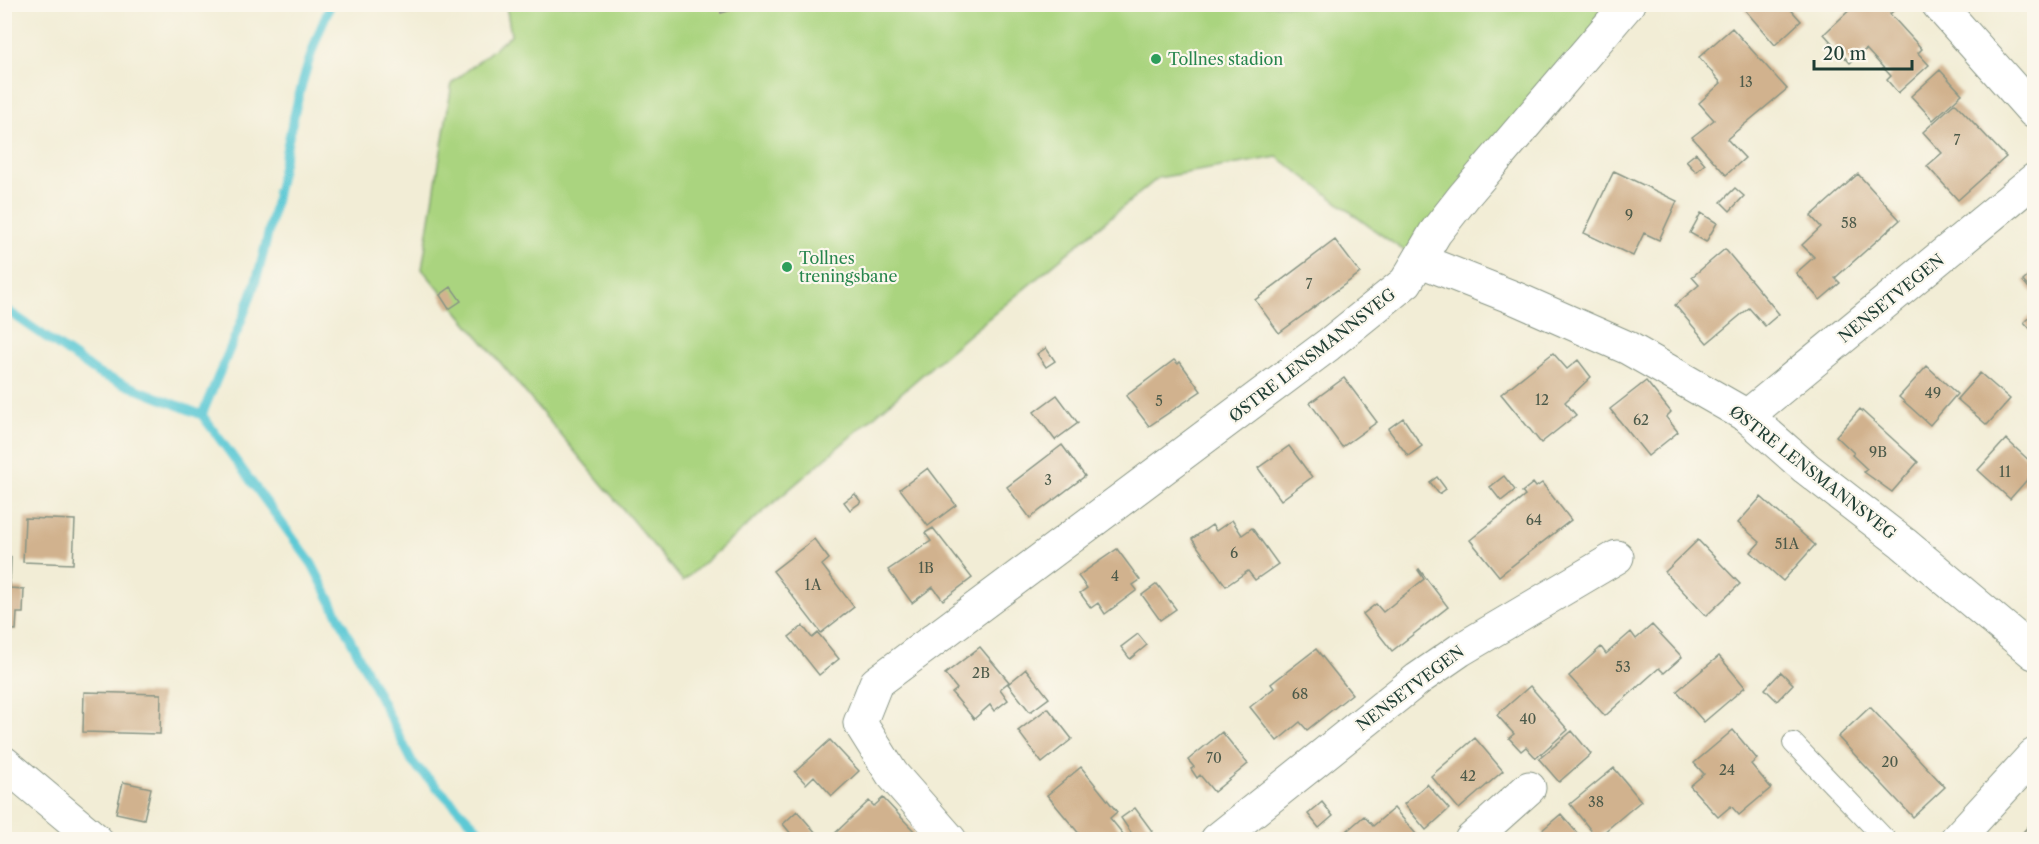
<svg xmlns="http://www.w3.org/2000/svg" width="2039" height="844" viewBox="0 0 2039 844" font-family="'Libre Caslon Text',serif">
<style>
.green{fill:#aad47f;stroke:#64885a;stroke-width:1.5}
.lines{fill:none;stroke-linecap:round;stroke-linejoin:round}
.stream{stroke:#5dc9d5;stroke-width:9}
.building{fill:#d1b28e}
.service-casing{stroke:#889585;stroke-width:22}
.minor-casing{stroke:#889585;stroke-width:35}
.service{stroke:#fff;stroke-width:20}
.minor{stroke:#fff;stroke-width:33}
.leisure-dot{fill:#2e9e5b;stroke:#fbf7ec;stroke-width:2}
.labels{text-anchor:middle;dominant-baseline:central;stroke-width:4.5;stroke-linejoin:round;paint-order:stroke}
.number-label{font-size:14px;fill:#4c5a4a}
.leisure-label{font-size:16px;fill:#27864d;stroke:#fbf7ec;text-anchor:start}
.street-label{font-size:16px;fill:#1f3d34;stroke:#fbf7ec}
</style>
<rect width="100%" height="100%" fill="#fbf7ec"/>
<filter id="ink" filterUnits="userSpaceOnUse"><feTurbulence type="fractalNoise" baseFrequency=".0167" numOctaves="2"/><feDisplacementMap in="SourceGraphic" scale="12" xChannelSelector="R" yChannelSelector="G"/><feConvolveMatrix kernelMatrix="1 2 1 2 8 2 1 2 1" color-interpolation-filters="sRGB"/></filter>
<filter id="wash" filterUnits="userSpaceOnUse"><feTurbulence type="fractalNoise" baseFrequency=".008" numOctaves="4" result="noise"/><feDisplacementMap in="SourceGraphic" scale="24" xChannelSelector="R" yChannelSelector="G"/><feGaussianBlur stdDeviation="1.35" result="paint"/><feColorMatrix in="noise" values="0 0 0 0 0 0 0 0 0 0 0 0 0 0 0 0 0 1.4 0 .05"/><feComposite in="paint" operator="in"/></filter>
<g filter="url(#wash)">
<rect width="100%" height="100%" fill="#f2edd6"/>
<path class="green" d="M506,5H1628L1421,261C1370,231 1326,191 1277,157L1158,178L966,337L683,581L422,269L452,83L511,35Z"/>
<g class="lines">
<path class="stream" d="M4,308L99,374L202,415L312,564L413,763L489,840
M202,415C220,369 244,322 258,274C283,185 291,89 331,4"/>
</g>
<g id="blocks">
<path class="building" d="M719,4H738L739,8L721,13Z
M1751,4H1786L1801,21L1775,45L1745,10Z
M1856,4H1890L1895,9L1890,14L1922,49L1918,53L1929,65L1898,93L1887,80L1891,76L1866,49L1850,63L1824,34Z
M1732,28L1787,89L1727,139L1745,158L1726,175L1692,137L1714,120L1699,103L1721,83L1699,57Z
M1940,70L1962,94L1933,120L1911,96Z
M1955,103L2006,157L1958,200L1927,166L1942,153L1923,132Z
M1696,153L1705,164L1696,172L1686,161Z
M1614,171L1677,201L1659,240L1644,233L1633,256L1584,233Z
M1858,174L1900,220L1835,278L1840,283L1820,300L1796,273L1814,257L1802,245L1821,227L1811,216Z
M1735,188L1744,196L1730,211L1721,202Z
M1701,213L1717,223L1706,242L1690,233Z
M1335,240L1360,273L1279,333L1255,300Z
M1725,249L1779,314L1765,326L1749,308L1707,343L1675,305L1699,285L1692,277Z
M2034,271V294L2023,281Z
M451,287L461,301L449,309L440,295Z
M2034,313V333L2024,322Z
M1046,348L1055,361L1046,367L1037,354Z
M1553,353L1567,369L1578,360L1591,377L1565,402L1576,415L1541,443L1501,394Z
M1174,360L1178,364L1180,362L1201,391L1149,426L1126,396Z
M1927,366L1957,394L1930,425L1899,397Z
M1980,373L2010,399L1987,425L1957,399Z
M1344,378L1377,422L1342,447L1310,403Z
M1646,381L1671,412L1666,417L1678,432L1648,456L1610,409Z
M1057,395L1078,423L1055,440L1034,412Z
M1860,409L1918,462L1892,492L1864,472L1867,469L1852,455L1854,453L1836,436Z
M1403,418L1422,446L1408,456L1388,429Z
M2006,439L2034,465V472L2010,499L1978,470Z
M1062,445L1085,476L1030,518L1007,487Z
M1289,446L1312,477L1281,500L1258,468Z
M928,468L956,505L928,526L900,489Z
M1504,476L1515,490L1501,501L1490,487Z
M1437,477L1446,489L1439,494L1430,482Z
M1533,483L1536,487L1542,483L1571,520L1499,576L1470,540L1525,496L1522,492Z
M855,494L861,502L850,510L844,502Z
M1761,497L1815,545L1783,581L1751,552L1760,542L1738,523Z
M25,518L75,520L73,564L23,562Z
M1232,520L1242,535L1252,528L1278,564L1255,580L1248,571L1226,586L1192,539L1212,525L1216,531Z
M933,528L972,578L943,600L933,587L912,603L888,570L931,541L925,533Z
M814,539L829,559L822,565L854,607L821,633L773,571Z
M1698,540L1740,584L1706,616L1665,572Z
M1117,549L1140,580L1133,585L1137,590L1105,614L1098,603L1091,608L1080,593L1087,588L1078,576Z
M4,557H11L10,588L24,589L23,613H17L16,630L4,629Z
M1419,569L1448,607L1392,651L1363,614L1376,604L1383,612L1424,579L1418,570Z
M1157,584L1176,609L1160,620L1142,595Z
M1652,625L1682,657L1664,673L1659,668L1605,716L1569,676L1601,647L1606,654L1631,632L1636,639Z
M803,626L812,638L818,633L839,659L819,675L789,637Z
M1138,634L1147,645L1130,659L1121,647Z
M980,647L1009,682L1000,689L1008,700L994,711L990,705L974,719L952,693L957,689L945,674Z
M1316,649L1352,694L1307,730L1300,722L1277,741L1250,707L1274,688L1271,684Z
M1719,656L1745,687L1704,722L1677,691Z
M1026,669L1049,698L1030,712L1008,684Z
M1781,672L1793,684L1777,701L1765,689Z
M1530,686L1568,730L1536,758L1526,747L1521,751L1509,738L1514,734L1497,715Z
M84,692L161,694L160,734L83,732Z
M1870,707L1945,787L1913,817L1838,737Z
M1048,708L1072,739L1042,763L1018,731Z
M1733,730L1757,759L1751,764L1771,788L1739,815L1731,806L1718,817L1690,786L1704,774L1694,763Z
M1572,731L1591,754L1559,782L1539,759Z
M1222,732L1248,764L1214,792L1200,775L1197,778L1191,769L1194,767L1188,760Z
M1475,738L1503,771L1459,809L1431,776Z
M830,740L859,771L832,796L814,776L806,784L795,772Z
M1081,767L1117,812L1110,818L1128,840H1078L1081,836L1047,795Z
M1614,768L1641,801L1597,838L1570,804Z
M123,782L151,788L144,819L116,813Z
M1427,784L1449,809L1426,830L1404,804Z
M883,798L915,832L907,840H828L869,801L874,806Z
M1322,802L1333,816L1319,828L1308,814Z
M1135,808L1152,831L1140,840H1136L1121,818Z
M1394,808L1421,840H1344L1341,836L1364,816L1373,826Z
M797,811L816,833L808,840H796L783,824Z
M1561,814L1583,840H1548L1541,831Z
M2034,820V840H2016Z"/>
</g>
</g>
<g filter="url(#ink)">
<use href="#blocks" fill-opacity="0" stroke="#889585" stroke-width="1.5"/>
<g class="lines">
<defs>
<path id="service" d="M1793,743L1886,840"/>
<path id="minor" d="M1938,4L2034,112
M1421,261L1517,299L1628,348L1747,416L1806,468L1903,543L2034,653
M1747,416L2034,180
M4,763L96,840
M950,840L892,774L860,723L876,683L1328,345L1406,282L1435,233L1464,196L1628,4
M1217,840L1418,679L1460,650L1617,557
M1471,840L1529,788
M1956,840L2034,755"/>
</defs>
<use href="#service" class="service-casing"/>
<use href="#minor" class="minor-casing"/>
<use href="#service" class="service"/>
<use href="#minor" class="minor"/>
</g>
</g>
<g class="leisure-dot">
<circle cx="1156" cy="59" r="6"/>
<circle cx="787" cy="267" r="6"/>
</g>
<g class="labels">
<g class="number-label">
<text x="1746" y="82">13</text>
<text x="1957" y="140">7</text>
<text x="1629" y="215">9</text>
<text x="1849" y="223">58</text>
<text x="1309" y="284">7</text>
<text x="1933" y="393">49</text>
<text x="1542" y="400">12</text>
<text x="1159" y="401">5</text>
<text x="1641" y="420">62</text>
<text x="1878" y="452">9B</text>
<text x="2005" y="472">11</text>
<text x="1048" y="480">3</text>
<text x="1534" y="520">64</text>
<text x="1787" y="544">51A</text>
<text x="1234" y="553">6</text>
<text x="926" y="568">1B</text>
<text x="1115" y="576">4</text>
<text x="813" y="585">1A</text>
<text x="1623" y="667">53</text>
<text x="981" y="673">2B</text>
<text x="1300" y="694">68</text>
<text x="1528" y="719">40</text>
<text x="1214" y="758">70</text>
<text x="1890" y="762">20</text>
<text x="1727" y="770">24</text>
<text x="1468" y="776">42</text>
<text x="1596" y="802">38</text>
</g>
<g class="leisure-label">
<text x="1168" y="59">Tollnes stadion</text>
<text x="799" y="258">Tollnes<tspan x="799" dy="18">treningsbane</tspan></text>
</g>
<g class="street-label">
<text transform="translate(1891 298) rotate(-39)">NENSETVEGEN</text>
<text transform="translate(1312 355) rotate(-38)">ØSTRE LENSMANNSVEG</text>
<text transform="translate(1813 472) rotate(38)">ØSTRE LENSMANNSVEG</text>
<text transform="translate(1410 688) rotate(-37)">NENSETVEGEN</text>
</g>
</g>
<rect width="2039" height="844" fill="none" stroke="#fbf7ec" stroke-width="24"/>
<path d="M1814 60v9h98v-9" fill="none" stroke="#1f3d34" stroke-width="3"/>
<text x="1823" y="60" font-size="18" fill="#1f3d34" stroke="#fbf7ec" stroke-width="4.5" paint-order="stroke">20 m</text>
</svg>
